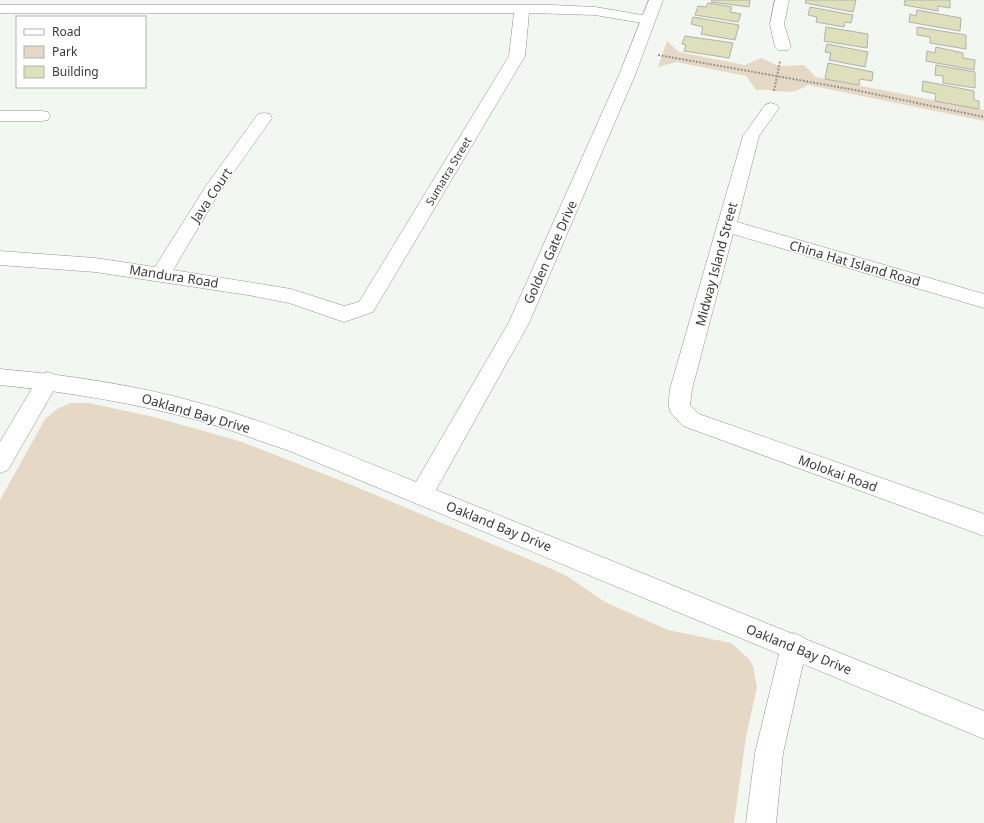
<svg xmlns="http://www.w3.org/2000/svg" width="984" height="823" viewBox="0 0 984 823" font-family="'Noto Sans',sans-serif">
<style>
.green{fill:#e5d9c5}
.building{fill:#dee0bc;stroke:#b0b1ab}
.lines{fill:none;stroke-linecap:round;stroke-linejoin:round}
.minor-casing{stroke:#8f938e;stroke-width:1}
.tertiary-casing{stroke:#8f938e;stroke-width:1}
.path{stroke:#949693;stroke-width:2;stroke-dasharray:2 1.5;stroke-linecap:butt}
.minor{fill:#fff;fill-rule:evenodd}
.tertiary{fill:#fff;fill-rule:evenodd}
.labels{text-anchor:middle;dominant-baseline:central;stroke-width:3;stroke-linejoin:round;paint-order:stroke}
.far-street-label{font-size:11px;fill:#3a3b39;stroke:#fff}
.street-label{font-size:13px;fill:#3a3b39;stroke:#fff}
</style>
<rect width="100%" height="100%" fill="#f3f7f2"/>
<path class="green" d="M667,41L679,52L745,65L761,58L779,66L804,65L816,77L984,110V121L808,85C787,98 778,88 756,90L746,76L676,62L658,67Z
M71,403H89L154,417L239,441L342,481L552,569L567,576L605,602L668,630L731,643L749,659L753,666L757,687L746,737L734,823H0V500L45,419L57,409Z"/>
<path class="building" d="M712,0H750L749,7L711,2Z
M806,0H856L853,12L805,3Z
M905,0H950V8L938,6V11L904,5Z
M708,3L732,7L730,12L741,14L738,22L695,15L698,6L706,7Z
M810,7L853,15L851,23L845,22L844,27L816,22L817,17L808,15Z
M917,10L961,18L960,31L909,22L910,14L916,16Z
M693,17L739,25L735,40L701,34L703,27L691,24Z
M826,27L868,34L867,48L824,41Z
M917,27L966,35V49L930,43V37L917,35Z
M685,36L733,43L729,58L684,51L686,45L682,44Z
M827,44L868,52L865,67L829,60L831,53L825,52Z
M936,47L963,53V58L975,60L974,70L926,61L927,51L935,53Z
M828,63L873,72L872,81L860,79L859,85L825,79Z
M936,65L975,72V88L943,83V76L935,75Z
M923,81L974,91V100L979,101V109L935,101L936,94L922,91Z"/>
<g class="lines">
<defs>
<path id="minor" d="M775,0H789L784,24L791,47L788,50H778L775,47L770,24Z
M0,5H552L595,7L648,16L653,17L655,20L653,23L648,24L595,15L529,13L525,56L373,312L344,322L289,303L248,295L95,272L0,265V251L95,258L155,267L206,186L258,114L264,113L270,114L272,118L219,193L173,270L291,289L344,306L359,302L509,56L514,13H0Z
M771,103L777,105L779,108L759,136L737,222L984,294V308L733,234L692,389L690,405L699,414L984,514V536L683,426C667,410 668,411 670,389L743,136L765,105Z
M0,111H42L48,112L50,116L48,120L42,121H0Z
M48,372L56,375L59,381L8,470L0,473V442L40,375Z
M794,633L803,637L807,646L783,753L776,823H746L755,753L781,646L785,637Z"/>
<path id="tertiary" d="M649,0H663L635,75L529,323L436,490L984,711V739L287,450C258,441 230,429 201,421C135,403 68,392 0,385V369C68,375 137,385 203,404C276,424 346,454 416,482L509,322L619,75Z"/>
</defs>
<use href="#minor" class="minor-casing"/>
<use href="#tertiary" class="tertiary-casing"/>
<path class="path" d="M658,55L855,90L984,117
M774,91L780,61"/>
<use href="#minor" class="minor"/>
<use href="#tertiary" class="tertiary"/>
</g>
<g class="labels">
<g class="far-street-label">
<text transform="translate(448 171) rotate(-59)">Sumatra Street</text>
</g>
<g class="street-label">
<text transform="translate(211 195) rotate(-56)">Java Court</text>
<text transform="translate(550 252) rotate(-66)">Golden Gate Drive</text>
<text transform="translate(855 263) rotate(16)">China Hat Island Road</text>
<text transform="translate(716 264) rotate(-75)">Midway Island Street</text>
<text transform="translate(174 276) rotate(9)">Mandura Road</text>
<text transform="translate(196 413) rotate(16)">Oakland Bay Drive</text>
<text transform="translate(838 473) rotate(20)">Molokai Road</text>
<text transform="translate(499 526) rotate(22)">Oakland Bay Drive</text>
<text transform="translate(799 649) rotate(22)">Oakland Bay Drive</text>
</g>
</g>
<rect x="16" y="16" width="130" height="72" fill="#ffffff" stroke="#b0b1b0"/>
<rect x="24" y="29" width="20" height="6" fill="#ffffff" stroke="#b0b1b0"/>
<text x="52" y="36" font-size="12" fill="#3a3b39">Road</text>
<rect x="24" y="46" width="20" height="12" fill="#e5d9c5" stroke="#b0b1b0"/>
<text x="52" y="56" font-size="12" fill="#3a3b39">Park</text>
<rect x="24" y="66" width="20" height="12" fill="#dee0bc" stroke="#b0b1b0"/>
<text x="52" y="76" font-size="12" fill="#3a3b39">Building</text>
</svg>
